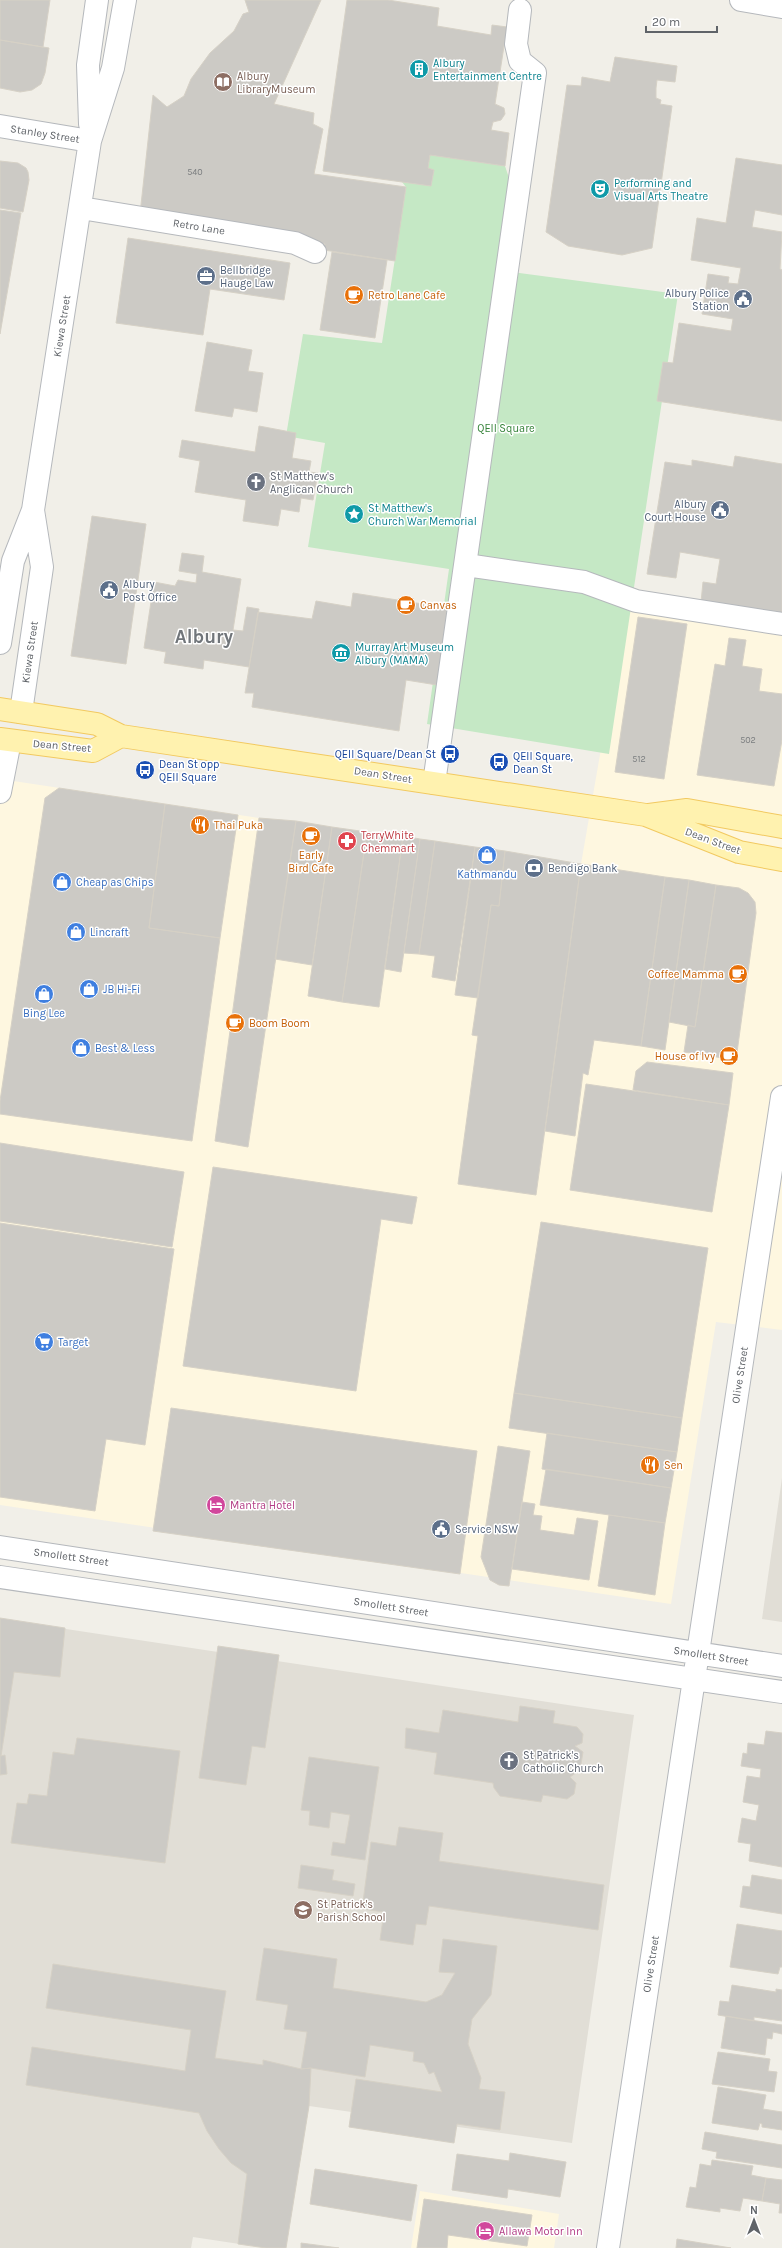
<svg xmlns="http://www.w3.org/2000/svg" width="782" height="2248" viewBox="0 0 782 2248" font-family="Karla,sans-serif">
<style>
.commercial{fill:#fef7e0}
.education{fill:#e1ded6}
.green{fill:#c5e8c5}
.building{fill:#cccac5;stroke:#d6d1c6}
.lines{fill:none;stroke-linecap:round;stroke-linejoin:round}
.minor-casing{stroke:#b5b8bc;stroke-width:24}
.major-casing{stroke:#f2c960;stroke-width:24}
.minor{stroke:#fff;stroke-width:22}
.major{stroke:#fff2af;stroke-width:22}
.labels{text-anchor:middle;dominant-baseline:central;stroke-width:3;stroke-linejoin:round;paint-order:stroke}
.number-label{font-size:9px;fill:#7a7d7f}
.culture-label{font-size:11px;fill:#0d838f;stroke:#fff;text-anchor:start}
.education-label{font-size:11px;fill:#785e54;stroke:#fff;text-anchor:start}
.street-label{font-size:11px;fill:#5f6368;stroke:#fff}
.service-label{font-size:11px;fill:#4e5e75;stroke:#fff;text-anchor:start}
.food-label{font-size:11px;fill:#c56008;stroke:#fff;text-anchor:start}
.park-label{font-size:11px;fill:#348238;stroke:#fff}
.worship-label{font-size:11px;fill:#5b616d;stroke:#fff;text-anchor:start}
.transit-label{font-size:11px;fill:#164399;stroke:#fff;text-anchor:start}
.health-label{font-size:11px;fill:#be3a42;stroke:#fff;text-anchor:start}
.shop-label{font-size:11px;fill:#366cbe;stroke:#fff;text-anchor:start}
.hotel-label{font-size:11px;fill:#b23c85;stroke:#fff;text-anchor:start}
.town-label{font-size:19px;font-weight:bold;fill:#70757a;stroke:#fff}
</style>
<rect width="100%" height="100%" fill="#f1efe8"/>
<path class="commercial" d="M626,605L782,632V1330L716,1322L671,1604L0,1505V779L259,818L435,841L581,864Z
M420,2191L559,2214L554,2248H411Z"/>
<path class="education" d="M782,1478V1622L762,1619Z
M0,1619L634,1715L572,2143L309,2106L286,2248H266L193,2237L191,2248H0Z"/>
<path class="green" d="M430,155L505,166L509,178L496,270L678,294L609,754L427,724L449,569L308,547L325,443L286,436L303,334L382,343L406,187L402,182L431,186L434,170L428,168Z"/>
<path class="building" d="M0,0H50L43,47L0,40Z
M245,0H321L274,104L314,113L313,124L323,129L314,174L406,187L395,261L324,250L325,244L140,214L153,95L167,107L184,96L191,79L210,53L234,31L243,14L249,12Z
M347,0H388L439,8L437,26L491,35L492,25L507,27L495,104L504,108L505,114L501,120L493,122L491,130L509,133L505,166L430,155L428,168L434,170L431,186L323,171Z
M0,40L49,48L45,73L41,84L32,90L20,92L0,88Z
M615,57L677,66L675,82L657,80L656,88V98L661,100L660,104L672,106L652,248L622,255L568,246L546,232L567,85L581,86L582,77L610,82Z
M736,158L782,165V215L755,210L752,227L782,232L780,269L782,270V421L657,401L663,362L673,363L679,323L731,331L733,319L702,314L708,274L729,277L728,283L738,284L741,268L691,260L697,218L726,223Z
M0,161L18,163L26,168L28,172L29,180L23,212L0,208Z
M0,210L21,213L0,334Z
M128,238L290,263L284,300L210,289L203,335L116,323Z
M332,252L387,260L375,338L320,330Z
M207,342L252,350L248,371L263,373L257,412L234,408L232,417L195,411Z
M259,426L296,433L292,458L311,461L309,472L318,473L313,500L301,498L299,512L281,509L278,526L243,521L246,500L195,492L200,461L179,457L182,440L255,452Z
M735,456L782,464V614L701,602L703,582L716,584L720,559L680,552L676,578L647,574L665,462L692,466V460L733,467Z
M92,516L146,524L126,664L71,656Z
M182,553L204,556L202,572L241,579L233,630L243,631L247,607L259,609L249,667L204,660L203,669L164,663L166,652L144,648L154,582L175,586L178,580L196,583L197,574L179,571Z
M353,593L448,608L437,685L406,680L399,731L252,707L254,693H245L258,612L312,619L316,601L351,607Z
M638,617L687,624L664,779L615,772Z
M729,638L746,640L742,666L762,669L759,691L782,694V740L774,786L697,775L715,664L725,666Z
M59,788L165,804L149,928L220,938L192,1141L0,1114V1101L45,798Z
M165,804L238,815L220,938L149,928Z
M259,818L296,821L248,1147L215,1141Z
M296,821L332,827L312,965L275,959Z
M332,827L367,832L342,1002L308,996Z
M367,832L403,836L379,1007L342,1002Z
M403,836L420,839L401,972L385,969Z
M420,839L435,841L419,954L404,953Z
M435,841L475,847L455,981L432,977L435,956L419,954Z
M475,847L505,851L499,906L491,905L478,998L455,995Z
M505,851L581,864L536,1195L458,1184L478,1036L472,1035L491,905L499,906Z
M581,864L665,877L641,1046L594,1040L588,1075L583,1073L575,1136L545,1131Z
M665,877L689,880L665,1050L641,1046Z
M689,880L716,885L695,1027L669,1022Z
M716,885L739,888L748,893L755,902L756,913L736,1060L684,1052L688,1025L695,1027Z
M647,1062L733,1073L729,1105L633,1090L636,1071Z
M586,1084L729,1105L712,1212L570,1190Z
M0,1143L184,1172L172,1247L0,1221Z
M213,1167L417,1197L412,1224L381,1219L356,1391L183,1366Z
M541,1222L708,1248L682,1418L514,1393Z
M0,1223L174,1249L145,1445L106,1439L95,1511L0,1497Z
M514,1393L682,1418L677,1452L509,1428Z
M171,1408L477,1451L460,1574L153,1531Z
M547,1433L677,1452L671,1488L542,1469Z
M498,1446L530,1451L509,1586L499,1585L490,1580L481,1557Z
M546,1469L671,1488L665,1523L540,1505Z
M522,1502L535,1504L533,1515L542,1516L540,1530L574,1535L577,1518L598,1521L589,1580L512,1569Z
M609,1515L665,1523L655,1595L598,1586Z
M0,1618L65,1628L60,1677L14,1672L1,1756L5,1755L7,1774L0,1775Z
M218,1646L279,1655L265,1748L252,1746L246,1785L199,1778Z
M520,1706L555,1711L553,1723L577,1727L583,1734L582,1743L575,1746L583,1752L580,1770L570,1777L576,1783L574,1794L567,1799L543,1795L541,1802L500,1796L494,1788L493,1783L434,1774L437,1753L405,1748L406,1728L439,1733L443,1710L518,1722Z
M766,1731L782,1733V1867L749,1861L751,1844L738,1842L742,1818L756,1821L759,1805L743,1802L747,1776L760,1778L761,1769L741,1766L743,1753L747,1754L748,1743L764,1745Z
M77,1738L180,1751L165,1863L11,1843L17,1803L27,1804L29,1794L47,1796L53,1752L74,1755Z
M309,1757L379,1767L365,1860L331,1855L333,1842L345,1844L350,1815L331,1812L329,1828L309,1825L310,1811L301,1810Z
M399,1827L443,1833L439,1861L604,1885L598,1930L429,1906L426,1925L416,1924L413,1945L380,1940L384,1912L362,1909L371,1842L396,1846Z
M301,1865L334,1870L332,1880L355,1884L353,1896L298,1888Z
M752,1875L782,1880V1914L740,1907L743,1886L750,1887Z
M737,1924L782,1931V1967H780L778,1974L730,1967Z
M443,1939L497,1946L491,1995L472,2019L468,2044L481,2078L479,2089L505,2092L500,2130L457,2124L454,2143L349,2127L356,2079L442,2092L434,2072L429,2074L424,2063L413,2061L414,2052L370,2045L365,2077L311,2068L301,2069L307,2032L284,2029L288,2005L256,2000L264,1948L337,1959L333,1988L426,2002L442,1995L455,1973L439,1972Z
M53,1964L226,1991L215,2058L263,2065V2060L301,2069L311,2068L309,2106L286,2248H266L238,2244L247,2174L231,2163L219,2149L207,2131L199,2113L26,2085L32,2047L185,2071L191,2030L46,2008Z
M732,1985L776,1992V1989L782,1990V2021L754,2017V2021L718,2015L720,2001L729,2002Z
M726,2016L782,2025V2034L773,2032L772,2039L767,2038L765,2055L721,2048Z
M718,2052L770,2059L768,2071L777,2072L774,2092L712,2084Z
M718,2087L766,2095L763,2109L782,2112V2130L762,2127V2124L760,2123L758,2130L712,2123Z
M705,2132L782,2145V2168L716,2158L717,2152L702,2149Z
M510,2153L566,2162L560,2197L508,2189L507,2198L452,2190L457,2154L509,2161Z
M712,2160L753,2166L751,2175L766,2178L762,2201L743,2198L740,2211L720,2208V2212L686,2207L690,2187L696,2188L700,2164L711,2166Z
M315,2169L417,2185L411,2221L310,2204Z
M766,2178L782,2180V2213H779L780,2204L762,2201Z
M424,2199L532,2215L527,2246L448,2235L447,2248H417Z
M677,2239L731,2248H676Z
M301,2243L339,2248H301Z"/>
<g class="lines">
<defs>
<path id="minor" d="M741,0L782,7
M90,124L88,65L97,0
M0,126L90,141
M81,208L295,243L315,252
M466,565L584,582L636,601L782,624
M0,643L13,561L33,510L90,141L113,68L125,0
M21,712L42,567L33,510
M434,783L535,73L520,61L516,44L520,10
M0,792L10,741
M0,1547L782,1666
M0,1577L782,1692
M608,2248L782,1097"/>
<path id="major" d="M0,709L97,724L121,736L646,815L739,852L782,860
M0,739L93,751L121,736
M649,815L687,810L782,827"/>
</defs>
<use href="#minor" class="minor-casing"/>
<use href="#major" class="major-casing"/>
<use href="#minor" class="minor"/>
<use href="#major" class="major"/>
</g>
<defs>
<symbol id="building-disc" viewBox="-11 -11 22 22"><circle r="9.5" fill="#0f9aa8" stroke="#fff"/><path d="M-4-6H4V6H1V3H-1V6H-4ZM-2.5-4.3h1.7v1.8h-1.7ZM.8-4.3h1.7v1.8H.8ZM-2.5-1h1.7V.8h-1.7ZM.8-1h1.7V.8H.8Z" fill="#fff"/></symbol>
<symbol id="library-disc" viewBox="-11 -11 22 22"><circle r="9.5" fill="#8d6e63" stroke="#fff"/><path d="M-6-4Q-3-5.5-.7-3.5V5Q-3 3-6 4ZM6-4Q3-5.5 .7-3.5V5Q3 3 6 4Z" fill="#fff"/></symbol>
<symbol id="theatre-disc" viewBox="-11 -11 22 22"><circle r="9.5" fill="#0f9aa8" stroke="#fff"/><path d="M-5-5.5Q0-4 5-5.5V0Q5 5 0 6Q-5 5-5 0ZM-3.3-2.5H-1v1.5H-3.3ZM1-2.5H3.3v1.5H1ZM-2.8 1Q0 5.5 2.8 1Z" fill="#fff"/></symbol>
<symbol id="office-disc" viewBox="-11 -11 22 22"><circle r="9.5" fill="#5c6f8a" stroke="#fff"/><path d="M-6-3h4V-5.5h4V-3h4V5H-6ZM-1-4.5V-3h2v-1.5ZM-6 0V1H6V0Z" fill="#fff"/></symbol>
<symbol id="cafe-disc" viewBox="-11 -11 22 22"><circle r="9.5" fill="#e8710a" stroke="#fff"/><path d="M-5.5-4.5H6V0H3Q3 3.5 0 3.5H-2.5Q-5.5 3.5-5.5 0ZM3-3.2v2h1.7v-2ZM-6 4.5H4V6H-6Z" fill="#fff"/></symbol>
<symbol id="civic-disc" viewBox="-11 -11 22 22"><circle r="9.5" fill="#5c6f8a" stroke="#fff"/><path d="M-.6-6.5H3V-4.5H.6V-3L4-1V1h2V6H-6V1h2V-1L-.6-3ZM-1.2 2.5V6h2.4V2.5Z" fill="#fff"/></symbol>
<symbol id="church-disc" viewBox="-11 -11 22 22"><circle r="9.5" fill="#6b7280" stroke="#fff"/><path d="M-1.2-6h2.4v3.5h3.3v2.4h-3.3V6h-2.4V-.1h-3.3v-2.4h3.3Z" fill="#fff"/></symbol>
<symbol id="sight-disc" viewBox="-11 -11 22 22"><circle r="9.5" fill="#0f9aa8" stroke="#fff"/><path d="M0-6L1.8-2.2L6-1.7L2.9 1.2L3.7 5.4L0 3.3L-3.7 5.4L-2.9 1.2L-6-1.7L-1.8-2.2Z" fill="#fff"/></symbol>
<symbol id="museum-disc" viewBox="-11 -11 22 22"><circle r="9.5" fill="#0f9aa8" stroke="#fff"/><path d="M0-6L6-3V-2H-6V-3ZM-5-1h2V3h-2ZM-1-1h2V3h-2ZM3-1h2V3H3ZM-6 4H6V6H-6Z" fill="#fff"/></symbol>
<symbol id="bus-disc" viewBox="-11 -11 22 22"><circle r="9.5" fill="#1a4fb4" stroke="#fff"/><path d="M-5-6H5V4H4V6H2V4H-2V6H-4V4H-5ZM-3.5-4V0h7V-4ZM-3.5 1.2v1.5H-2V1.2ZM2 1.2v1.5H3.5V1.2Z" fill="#fff"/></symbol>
<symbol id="restaurant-disc" viewBox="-11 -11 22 22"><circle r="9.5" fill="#e8710a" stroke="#fff"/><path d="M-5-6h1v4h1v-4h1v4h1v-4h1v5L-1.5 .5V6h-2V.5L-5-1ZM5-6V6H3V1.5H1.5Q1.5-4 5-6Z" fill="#fff"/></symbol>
<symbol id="pharmacy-disc" viewBox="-11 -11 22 22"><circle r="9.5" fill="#e0444e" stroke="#fff"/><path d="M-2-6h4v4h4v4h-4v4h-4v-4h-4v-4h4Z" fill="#fff"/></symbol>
<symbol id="shop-disc" viewBox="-11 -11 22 22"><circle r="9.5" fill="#3f7fe0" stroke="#fff"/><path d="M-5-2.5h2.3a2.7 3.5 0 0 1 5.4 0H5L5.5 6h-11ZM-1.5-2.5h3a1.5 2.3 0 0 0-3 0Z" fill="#fff"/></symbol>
<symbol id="bank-disc" viewBox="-11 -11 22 22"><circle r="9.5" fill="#5c6f8a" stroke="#fff"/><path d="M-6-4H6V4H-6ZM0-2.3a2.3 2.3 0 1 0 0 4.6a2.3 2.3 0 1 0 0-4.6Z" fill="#fff"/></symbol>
<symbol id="supermarket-disc" viewBox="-11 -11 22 22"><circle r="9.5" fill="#3f7fe0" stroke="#fff"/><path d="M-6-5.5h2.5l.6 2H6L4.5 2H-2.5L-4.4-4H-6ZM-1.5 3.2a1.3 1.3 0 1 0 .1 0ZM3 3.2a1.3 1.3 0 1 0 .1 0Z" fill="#fff"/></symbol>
<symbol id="hotel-disc" viewBox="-11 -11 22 22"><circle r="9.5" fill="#d1479c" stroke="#fff"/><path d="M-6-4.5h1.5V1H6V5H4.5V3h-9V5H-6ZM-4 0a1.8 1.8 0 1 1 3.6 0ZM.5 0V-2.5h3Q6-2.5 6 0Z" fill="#fff"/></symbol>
<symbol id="school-disc" viewBox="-11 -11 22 22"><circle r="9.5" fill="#8d6e63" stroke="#fff"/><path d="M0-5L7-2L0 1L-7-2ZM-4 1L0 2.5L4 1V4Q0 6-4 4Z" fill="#fff"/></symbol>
</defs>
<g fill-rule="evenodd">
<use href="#building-disc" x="408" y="58" width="22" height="22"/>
<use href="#library-disc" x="212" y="71" width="22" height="22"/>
<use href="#theatre-disc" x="589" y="178" width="22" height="22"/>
<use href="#office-disc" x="195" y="265" width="22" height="22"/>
<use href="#cafe-disc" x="343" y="284" width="22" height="22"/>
<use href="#civic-disc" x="732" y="288" width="22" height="22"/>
<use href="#church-disc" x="245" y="471" width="22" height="22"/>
<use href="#civic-disc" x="709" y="499" width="22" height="22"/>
<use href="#sight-disc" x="343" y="503" width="22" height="22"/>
<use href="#civic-disc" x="98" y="579" width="22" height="22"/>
<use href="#cafe-disc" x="395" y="594" width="22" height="22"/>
<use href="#museum-disc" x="330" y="642" width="22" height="22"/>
<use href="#bus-disc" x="439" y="743" width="22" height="22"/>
<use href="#bus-disc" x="488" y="751" width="22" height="22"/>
<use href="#bus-disc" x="134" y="759" width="22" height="22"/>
<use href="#restaurant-disc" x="189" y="814" width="22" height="22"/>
<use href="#cafe-disc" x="300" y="825" width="22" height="22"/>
<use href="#pharmacy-disc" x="336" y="830" width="22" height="22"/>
<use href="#shop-disc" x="476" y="844" width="22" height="22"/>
<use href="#bank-disc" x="523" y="857" width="22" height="22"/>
<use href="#shop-disc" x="51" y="871" width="22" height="22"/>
<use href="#shop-disc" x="65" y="921" width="22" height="22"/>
<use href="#cafe-disc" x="727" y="963" width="22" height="22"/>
<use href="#shop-disc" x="78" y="978" width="22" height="22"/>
<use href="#shop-disc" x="33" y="983" width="22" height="22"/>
<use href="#cafe-disc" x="224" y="1012" width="22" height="22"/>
<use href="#shop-disc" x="70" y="1037" width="22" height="22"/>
<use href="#cafe-disc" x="718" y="1045" width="22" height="22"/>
<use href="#supermarket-disc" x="33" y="1331" width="22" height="22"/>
<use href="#restaurant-disc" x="639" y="1454" width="22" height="22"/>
<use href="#hotel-disc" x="205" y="1494" width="22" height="22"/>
<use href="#civic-disc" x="430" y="1518" width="22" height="22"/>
<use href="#church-disc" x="498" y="1750" width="22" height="22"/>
<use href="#school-disc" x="292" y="1899" width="22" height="22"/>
<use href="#hotel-disc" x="474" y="2220" width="22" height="22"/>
</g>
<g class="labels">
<g class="number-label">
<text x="195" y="172">540</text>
<text x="748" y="740">502</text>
<text x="639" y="759">512</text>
</g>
<g class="culture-label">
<text x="433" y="63">Albury<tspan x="433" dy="13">Entertainment Centre</tspan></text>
<text x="614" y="183">Performing and<tspan x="614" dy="13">Visual Arts Theatre</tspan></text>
<text x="368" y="508">St Matthew's<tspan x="368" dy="13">Church War Memorial</tspan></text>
<text x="355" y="647">Murray Art Museum<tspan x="355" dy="13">Albury (MAMA)</tspan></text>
</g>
<g class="education-label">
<text x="237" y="76">Albury<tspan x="237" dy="13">LibraryMuseum</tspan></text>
<text x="317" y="1904">St Patrick's<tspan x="317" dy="13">Parish School</tspan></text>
</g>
<g class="street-label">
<text transform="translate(45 134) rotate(9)">Stanley Street</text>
<text transform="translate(199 227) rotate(9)">Retro Lane</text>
<text transform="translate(62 326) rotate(-81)">Kiewa Street</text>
<text transform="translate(30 652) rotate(-82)">Kiewa Street</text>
<text transform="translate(62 746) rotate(5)">Dean Street</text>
<text transform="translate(383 775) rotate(9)">Dean Street</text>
<text transform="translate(713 841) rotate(20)">Dean Street</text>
<text transform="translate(740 1375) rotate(-81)">Olive Street</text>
<text transform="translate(71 1557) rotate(8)">Smollett Street</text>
<text transform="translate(391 1607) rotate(9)">Smollett Street</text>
<text transform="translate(711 1656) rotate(9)">Smollett Street</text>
<text transform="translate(651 1964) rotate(-81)">Olive Street</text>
</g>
<g class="service-label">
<text x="220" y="270">Bellbridge<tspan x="220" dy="13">Hauge Law</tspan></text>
<text x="729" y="293" text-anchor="end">Albury Police<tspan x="729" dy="13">Station</tspan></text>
<text x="706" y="504" text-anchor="end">Albury<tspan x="706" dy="13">Court House</tspan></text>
<text x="123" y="584">Albury<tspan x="123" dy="13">Post Office</tspan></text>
<text x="548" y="868">Bendigo Bank</text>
<text x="455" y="1529">Service NSW</text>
</g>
<g class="food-label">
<text x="368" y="295">Retro Lane Cafe</text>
<text x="420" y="605">Canvas</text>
<text x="214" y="825">Thai Puka</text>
<text x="311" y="855" text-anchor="middle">Early<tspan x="311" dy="13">Bird Cafe</tspan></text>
<text x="724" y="974" text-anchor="end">Coffee Mamma</text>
<text x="249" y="1023">Boom Boom</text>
<text x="715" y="1056" text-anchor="end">House of Ivy</text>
<text x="664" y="1465">Sen</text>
</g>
<g class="park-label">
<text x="506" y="428">QEII Square</text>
</g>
<g class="worship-label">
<text x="270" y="476">St Matthew's<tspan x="270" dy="13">Anglican Church</tspan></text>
<text x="523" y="1755">St Patrick's<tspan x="523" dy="13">Catholic Church</tspan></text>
</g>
<g class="transit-label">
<text x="436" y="754" text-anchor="end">QEII Square/Dean St</text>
<text x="513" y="756">QEII Square,<tspan x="513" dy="13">Dean St</tspan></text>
<text x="159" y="764">Dean St opp<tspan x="159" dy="13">QEII Square</tspan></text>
</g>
<g class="health-label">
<text x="361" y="835">TerryWhite<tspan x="361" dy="13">Chemmart</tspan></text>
</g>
<g class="shop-label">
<text x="487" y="874" text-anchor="middle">Kathmandu</text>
<text x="76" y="882">Cheap as Chips</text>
<text x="90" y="932">Lincraft</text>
<text x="103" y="989">JB Hi-Fi</text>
<text x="44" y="1013" text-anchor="middle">Bing Lee</text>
<text x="95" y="1048">Best &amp; Less</text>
<text x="58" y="1342">Target</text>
</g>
<g class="hotel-label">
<text x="230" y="1505">Mantra Hotel</text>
<text x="499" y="2231">Allawa Motor Inn</text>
</g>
<g class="town-label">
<text x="204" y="637">Albury</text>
</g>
</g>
<g transform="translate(754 2220)" stroke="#ffffff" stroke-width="3" paint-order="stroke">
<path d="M0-3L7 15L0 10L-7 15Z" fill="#5f6368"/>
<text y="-6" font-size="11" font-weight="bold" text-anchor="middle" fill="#5f6368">N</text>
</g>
<path d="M646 26v6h71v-6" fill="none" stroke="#5f6368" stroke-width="2"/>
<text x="652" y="26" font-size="12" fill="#5f6368" stroke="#ffffff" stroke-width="3" paint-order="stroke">20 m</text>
</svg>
